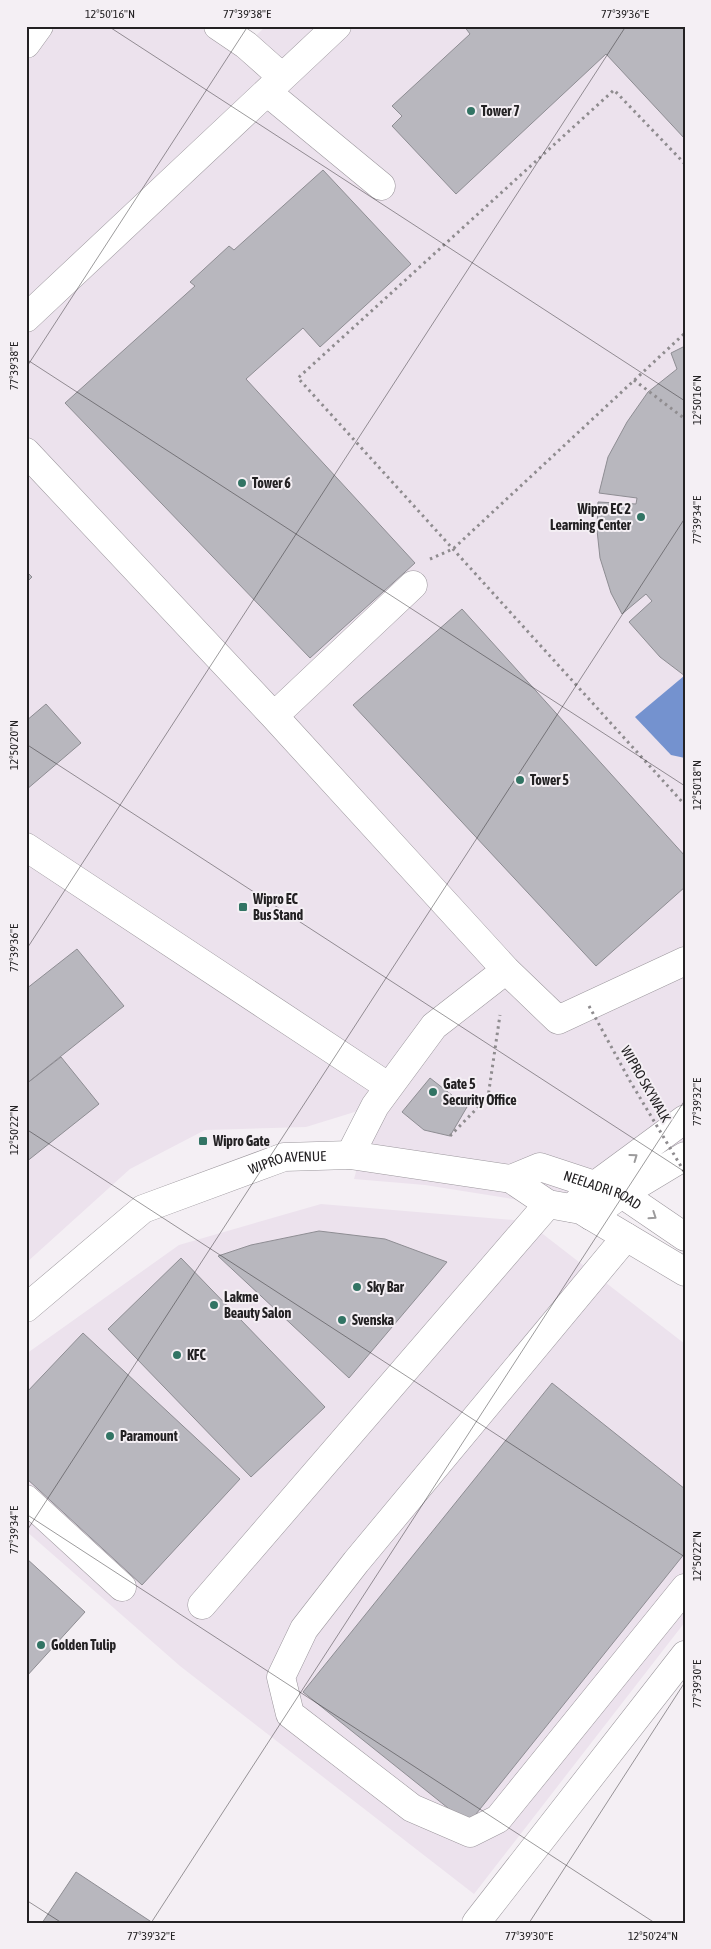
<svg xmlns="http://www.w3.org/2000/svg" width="711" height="1949" viewBox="0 0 711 1949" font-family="'Asap Condensed',sans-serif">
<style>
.built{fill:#ece2ed}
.water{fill:#7492cf}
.building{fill:#b8b7be;stroke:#8e8d93}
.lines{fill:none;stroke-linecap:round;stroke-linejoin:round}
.minor-casing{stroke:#9c979d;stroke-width:29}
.major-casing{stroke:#9c979d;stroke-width:29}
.path{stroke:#8f8c8f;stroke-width:3;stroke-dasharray:2.5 4;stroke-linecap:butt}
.minor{stroke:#fff;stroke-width:28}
.major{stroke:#fff;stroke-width:28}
.path-bridge{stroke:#8f8c8f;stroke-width:3;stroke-dasharray:2.5 4;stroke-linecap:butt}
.oneway{stroke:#9c9b9c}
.ticks{fill:none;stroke:#232123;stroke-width:1;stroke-opacity:0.45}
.poi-dot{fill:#327464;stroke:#f4eff4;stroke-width:2}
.labels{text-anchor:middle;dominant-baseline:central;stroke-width:4;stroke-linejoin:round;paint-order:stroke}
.poi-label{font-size:14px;font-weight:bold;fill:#232123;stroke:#f4eff4;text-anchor:start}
.street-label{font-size:14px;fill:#232123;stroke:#f4eff4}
.neatline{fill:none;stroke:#232123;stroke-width:2}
.ticks-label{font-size:12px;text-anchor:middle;fill:#232123}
</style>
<rect width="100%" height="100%" fill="#f4eff4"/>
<path class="built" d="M26,26H218L246,45L266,26H685V1153L581,1210L425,1185L354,1179L374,1106L306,1127L205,1130L130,1169L26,1263Z
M321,1204L526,1221L685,1344V1622L474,1894L180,1666L26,1531V1354L179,1245Z"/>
<path class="water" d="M684,676H685V758L671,755L635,717Z"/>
<path class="building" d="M464,26H685V139L606,54L456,194L392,126L402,116L392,106L470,34Z
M323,170L411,264L320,347L303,328L246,379L415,563L310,658L65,403L195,286L190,282L229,246L234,250Z
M685,346V676L660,657L629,622L652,601L646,594L622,614L611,593L600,558L597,530L598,502L636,504L637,498L599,493L608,457L627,422L648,392L677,369L671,353Z
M26,571L32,577L26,583Z
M462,609L685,856V887L596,966L353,705Z
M46,704L81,743L26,790V721Z
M77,949L124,1006L26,1084V989Z
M61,1057L99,1104L26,1162V1084Z
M430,1078L467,1107L450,1136L424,1130L402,1112Z
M319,1231L385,1239L447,1262L349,1378L218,1256L251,1245Z
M181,1258L325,1407L251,1477L108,1329Z
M83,1333L240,1479L142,1585L26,1478V1393Z
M552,1383L685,1489V1553L468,1824L303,1692Z
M26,1558L85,1612L26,1677Z
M76,1872L153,1923H42Z"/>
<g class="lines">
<defs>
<path id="minor" d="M218,26L246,45L282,77
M26,44L39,26
M267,92L381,186
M26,318L337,26
M26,452L274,716L506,970L558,1020L685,961
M274,716L413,585
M26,847L389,1087
M350,1155L375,1106L434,1026L506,970
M572,1208L594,1186L685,1119
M591,1216L622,1194L685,1156
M626,1237L356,1562L304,1629L281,1677L290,1714L412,1808L470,1833L498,1819L685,1588
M26,1499L122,1587
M202,1605L548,1204
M476,1923L685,1655"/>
<g id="major">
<path id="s1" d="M511,1179L540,1167L622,1194L685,1237"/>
<path id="s2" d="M26,1308L143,1209L284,1157L350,1155L511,1179L548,1204L581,1210L685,1272"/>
</g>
</defs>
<use href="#minor" class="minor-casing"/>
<use href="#major" class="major-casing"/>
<path class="path" d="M685,164L614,90L298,378L685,805
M634,380L685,419
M430,559L453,549L685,333
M450,1136L488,1097L500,1015"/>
<use href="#minor" class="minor"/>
<use href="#major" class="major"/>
<path class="path-bridge" d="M589,1006L630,1081L685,1173"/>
</g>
<defs><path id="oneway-chevron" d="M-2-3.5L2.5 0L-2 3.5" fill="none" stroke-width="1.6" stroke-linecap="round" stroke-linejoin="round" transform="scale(1.25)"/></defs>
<g class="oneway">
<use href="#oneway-chevron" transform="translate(634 1157) rotate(-36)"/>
<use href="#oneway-chevron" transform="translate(653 1216) rotate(34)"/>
</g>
<path class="ticks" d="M108,26L685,401M26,359L685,786M26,368L248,26M26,744L685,1172M26,950L626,26M26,1129L685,1557M26,1514L655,1923M26,1532L685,518M26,1900L62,1923M151,1923L685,1100M529,1923L685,1682"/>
<g class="poi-dot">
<circle cx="471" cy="111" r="5"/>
<circle cx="242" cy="483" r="5"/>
<circle cx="641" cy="517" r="5"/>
<circle cx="520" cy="780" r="5"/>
<rect x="238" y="902" width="10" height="10" rx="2.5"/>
<circle cx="433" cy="1092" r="5"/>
<rect x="198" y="1136" width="10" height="10" rx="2.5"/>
<circle cx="357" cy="1287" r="5"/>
<circle cx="214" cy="1305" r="5"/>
<circle cx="342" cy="1320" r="5"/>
<circle cx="177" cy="1355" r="5"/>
<circle cx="110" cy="1436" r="5"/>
<circle cx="41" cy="1645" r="5"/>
</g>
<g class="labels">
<g class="poi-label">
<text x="481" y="111">Tower 7</text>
<text x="252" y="483">Tower 6</text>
<text x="631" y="509" text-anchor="end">Wipro EC 2<tspan x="631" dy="16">Learning Center</tspan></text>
<text x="530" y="780">Tower 5</text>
<text x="253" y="899">Wipro EC<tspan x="253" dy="16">Bus Stand</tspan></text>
<text x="443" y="1084">Gate 5<tspan x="443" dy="16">Security Office</tspan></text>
<text x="213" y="1141">Wipro Gate</text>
<text x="367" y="1287">Sky Bar</text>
<text x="224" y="1297">Lakme<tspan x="224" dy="16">Beauty Salon</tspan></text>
<text x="352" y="1320">Svenska</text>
<text x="187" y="1355">KFC</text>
<text x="120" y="1436">Paramount</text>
<text x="51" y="1645">Golden Tulip</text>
</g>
<g class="street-label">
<text transform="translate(646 1084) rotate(60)">WIPRO SKYWALK</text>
<text stroke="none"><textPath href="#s2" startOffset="306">WIPRO AVENUE</textPath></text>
<text stroke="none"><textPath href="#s1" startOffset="98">NEELADRI ROAD</textPath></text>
</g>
</g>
<rect width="711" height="1949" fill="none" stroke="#f4eff4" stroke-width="55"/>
<rect x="28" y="28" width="656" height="1894" class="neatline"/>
<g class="ticks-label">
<text x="110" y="18">12°50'16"N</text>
<text x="247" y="18">77°39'38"E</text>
<text x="625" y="18">77°39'36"E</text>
<text transform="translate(14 366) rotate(-90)" y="4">77°39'38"E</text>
<text transform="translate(697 400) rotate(-90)" y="4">12°50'16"N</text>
<text transform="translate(697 520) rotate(-90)" y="4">77°39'34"E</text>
<text transform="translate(14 745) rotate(-90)" y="4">12°50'20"N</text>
<text transform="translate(697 785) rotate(-90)" y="4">12°50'18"N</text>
<text transform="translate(14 948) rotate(-90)" y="4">77°39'36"E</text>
<text transform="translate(697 1102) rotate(-90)" y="4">77°39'32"E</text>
<text transform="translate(14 1130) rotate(-90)" y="4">12°50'22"N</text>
<text transform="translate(14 1530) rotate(-90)" y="4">77°39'34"E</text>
<text transform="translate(697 1556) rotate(-90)" y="4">12°50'22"N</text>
<text transform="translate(697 1684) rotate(-90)" y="4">77°39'30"E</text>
<text x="151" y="1940">77°39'32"E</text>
<text x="529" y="1940">77°39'30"E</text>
<text x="653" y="1940">12°50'24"N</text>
</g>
</svg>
